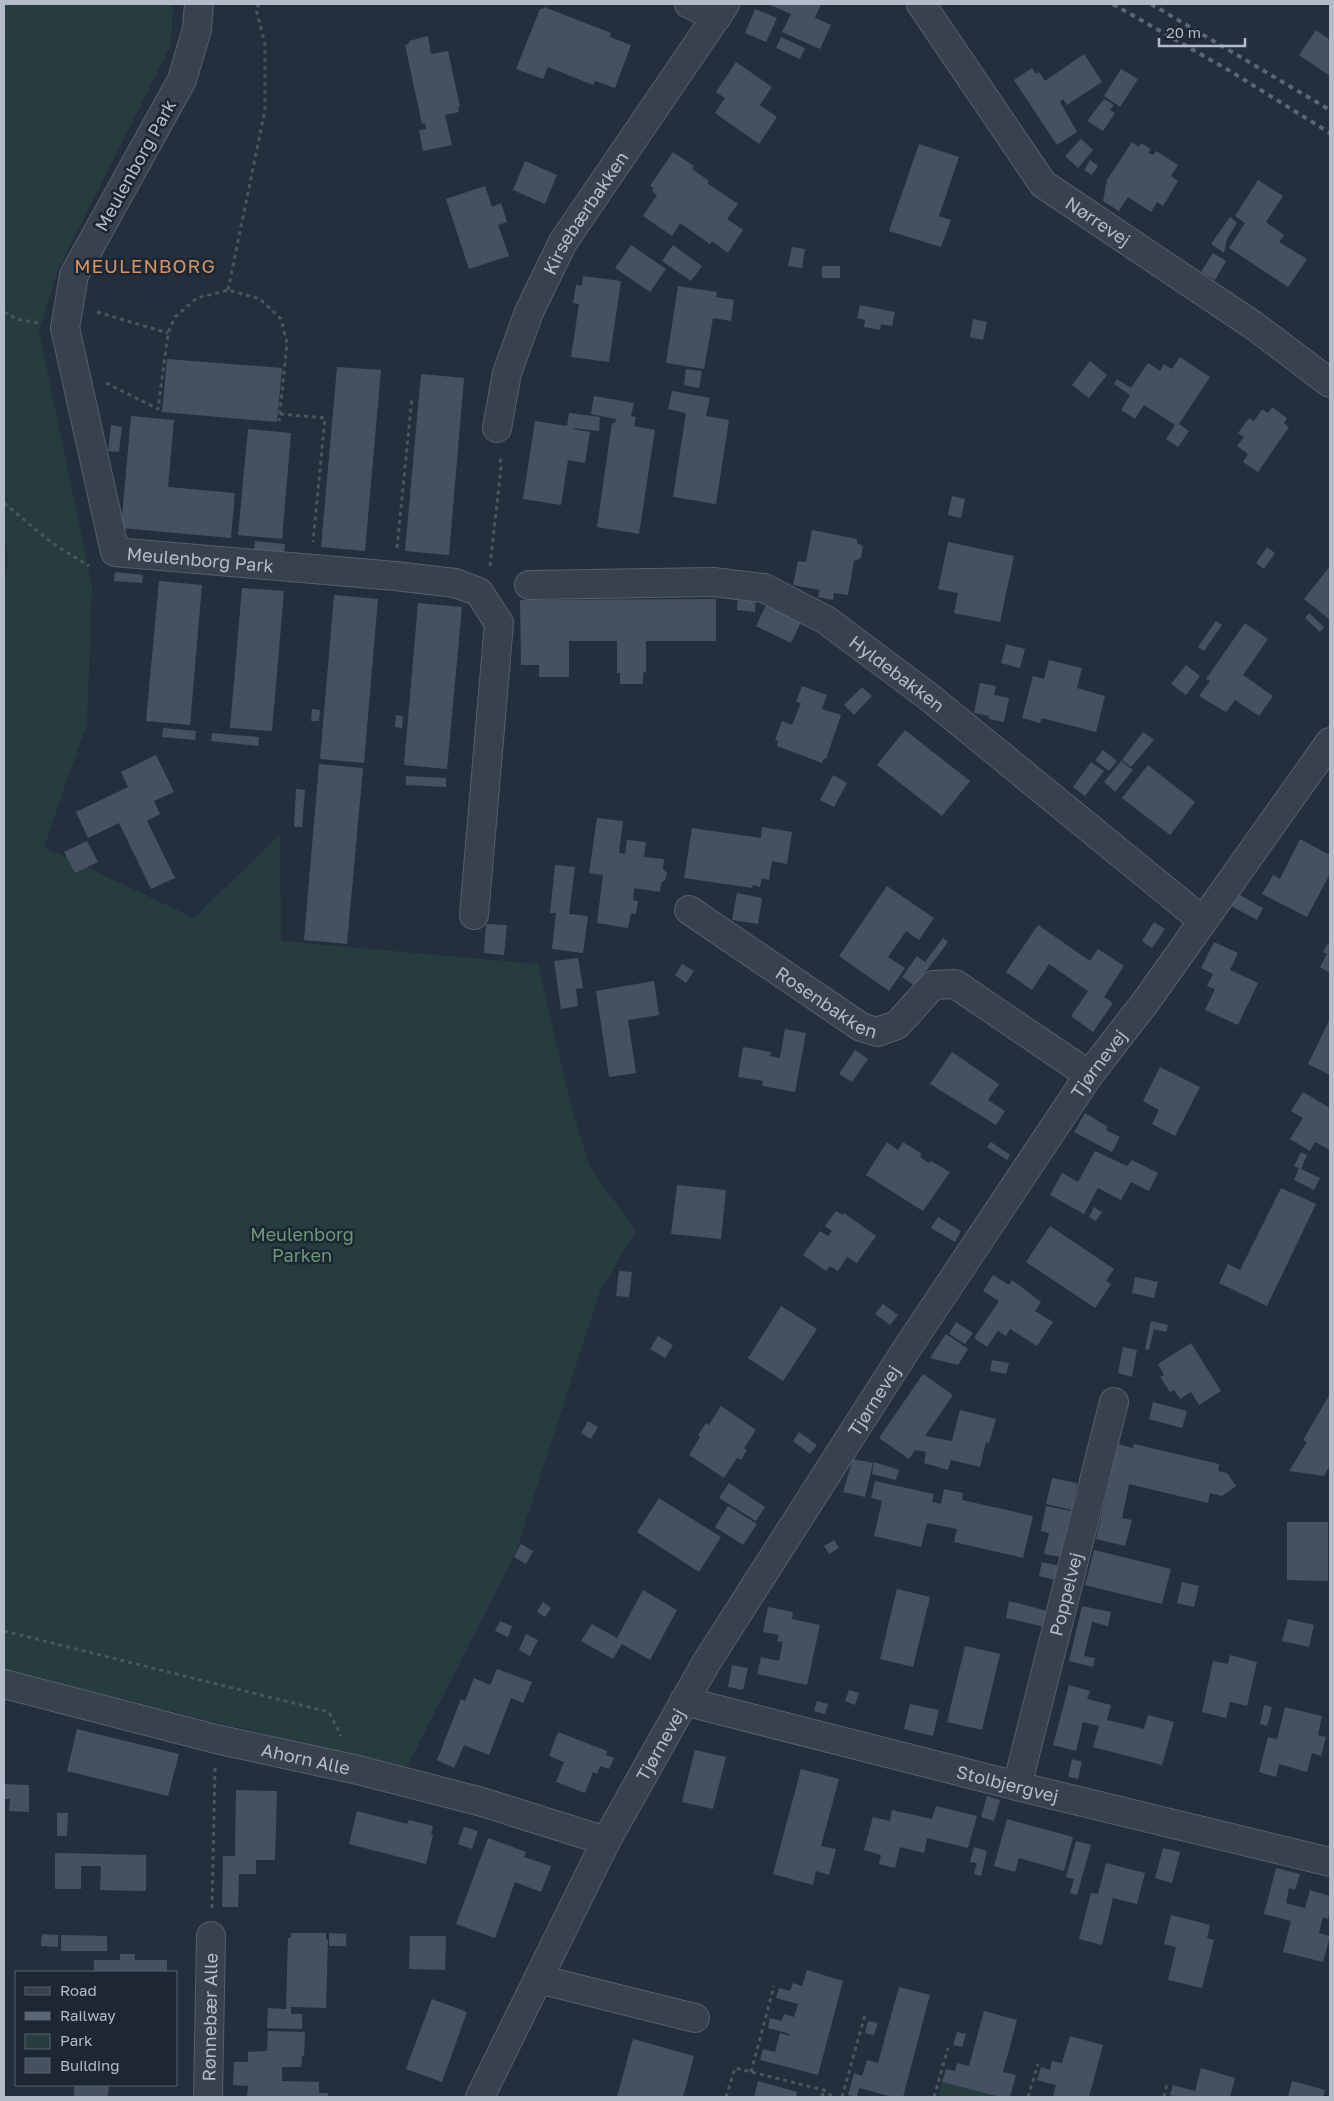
<svg xmlns="http://www.w3.org/2000/svg" width="1334" height="2101" viewBox="0 0 1334 2101" font-family="'Golos Text',sans-serif">
<style>
.green{fill:#263c3f}
.building{fill:#455162}
.lines{fill:none;stroke-linecap:round;stroke-linejoin:round}
.minor-casing{stroke:#565f6c;stroke-width:30}
.path{stroke:#44595c;stroke-width:3;stroke-dasharray:4 4;stroke-linecap:butt}
.minor{stroke:#38414e;stroke-width:28}
.rail{stroke:#5a6575;stroke-width:4;stroke-dasharray:5 5;stroke-linecap:butt}
.labels{text-anchor:middle;dominant-baseline:central;stroke-width:5;stroke-linejoin:round;paint-order:stroke}
.street-label{font-size:18px;fill:#b4bcc9;stroke:#1d2633}
.park-label{font-size:18px;fill:#6b9a76;stroke:#1d2633}
.neighbourhood-label{font-size:19px;letter-spacing:1px;fill:#d59563;stroke:#1d2633}
</style>
<rect width="100%" height="100%" fill="#242f3e"/>
<path class="green" d="M4,4H173L171,45L57,272L39,331L92,586L87,723L44,847L194,918L280,834L281,941L538,964L571,1106L590,1167L636,1231L600,1291L516,1552L406,1769L4,1670V577L9,560L4,542Z
M942,2082L999,2097H938Z"/>
<path class="building" d="M768,4H821L815,18L831,25L820,49L782,32L791,14Z
M544,7L611,33L610,37L631,45L615,88L595,81L593,85L548,67L543,79L516,69L540,9H543Z
M755,9L777,18L766,42L745,33Z
M1316,30L1330,40V76L1299,55Z
M428,36L431,54L448,51L460,107H458L459,112L445,115L452,145L423,151L419,130L426,129L425,123L422,124L405,45L409,44V41Z
M781,37L805,48L800,59L776,48Z
M1084,54L1102,82L1067,105L1063,99L1060,102L1077,132L1057,145L1014,80L1032,68L1036,74L1039,72L1045,81Z
M736,62L772,87L760,105L777,117L759,144L715,113L725,98L716,92Z
M1121,69L1138,79L1120,107L1104,96Z
M1104,99L1114,105L1110,110L1115,113L1103,131L1087,121Z
M1081,139L1093,150L1078,168L1065,156Z
M1132,142L1139,147L1141,143L1151,149L1148,153L1153,155L1156,151L1178,165L1171,176L1178,181L1163,206L1157,202L1151,212L1128,197L1119,211L1103,201L1107,180Z
M919,144L959,157L939,216L951,220L941,247L889,231Z
M673,152L694,166L692,169L709,181L707,183L738,204L727,219L743,230L728,253L712,241L710,244L680,223L672,236L643,216L657,195L652,191L654,188L650,186Z
M1090,160L1098,166L1092,175L1084,170Z
M525,161L557,175L545,204L513,190Z
M1258,180L1283,196L1266,222L1284,235L1279,242L1307,259L1288,287L1229,248L1245,223L1235,216Z
M485,186L492,207L501,203L507,222L498,225L509,256L469,269L446,199Z
M1230,217L1237,223L1227,239L1224,253L1211,244Z
M631,245L666,269L650,292L615,268Z
M673,245L702,266L691,281L662,261Z
M792,247L805,249L802,268L788,266Z
M1213,253L1226,261L1215,280L1201,272Z
M822,266H840V278H822Z
M583,276L621,281L609,362L571,357L579,304L573,303L576,285L582,286Z
M678,286L717,292L716,297L734,300L731,321L713,318L704,369L666,363Z
M860,305L895,312L892,326L881,324L880,330L864,327L865,320L857,318Z
M973,319L987,322L983,340L970,337Z
M1180,357L1210,377L1179,424L1189,431L1178,447L1166,439L1175,425L1144,405L1135,419L1121,410L1130,395L1114,384L1117,379L1131,388L1148,363L1160,371L1164,364L1172,369Z
M167,359L282,368L277,422L162,412Z
M1090,361L1107,375L1089,398L1072,385Z
M337,367L381,370L365,551L321,547Z
M686,369L702,371L699,388L684,385Z
M421,374L464,378L449,555L405,551Z
M672,391L710,398L706,416L729,420L716,504L673,497L686,413L668,409Z
M594,396L634,403L631,416L636,417L634,426L655,430L639,534L597,527L612,423H615L616,419L591,414Z
M1272,407L1287,418L1284,423L1289,427L1258,472L1243,462L1248,454L1237,446L1244,437L1238,433L1249,418L1254,421L1262,409L1268,413Z
M569,413L600,417L599,431L573,428V429L590,432L585,463L568,460L561,505L523,499L535,421L567,426Z
M131,416L174,420L168,487L235,493L231,538L121,528Z
M111,425L122,427L119,452L108,451Z
M248,429L291,433L282,539L238,535Z
M952,496L965,499L961,518L948,515Z
M812,530L857,539V543L863,546L861,558L854,561L848,595L834,593L833,600L818,597L820,590L793,585L798,561L806,562Z
M255,541L285,544L284,552L254,549Z
M948,542L1014,556L1000,622L954,613L958,593L938,589Z
M1267,547L1275,553L1264,569L1256,563Z
M1330,566V620L1304,599Z
M115,572L143,575L142,583L114,581Z
M159,581L202,585L190,725L146,721Z
M242,588L284,591L272,731L230,728Z
M334,595L378,599L364,763L320,759Z
M738,595L756,597L755,612L737,610Z
M716,599V641H646V673L643,672V684H620V673H617V641H569V677H539V665H521L520,600Z
M418,603L462,607L447,769L404,765Z
M767,603L802,620L791,643L756,626Z
M1309,613L1324,627L1320,632L1305,618Z
M1216,621L1222,625L1204,651L1198,647Z
M1245,623L1268,639L1243,675L1273,696L1259,716L1235,700L1226,712L1199,696L1210,681L1206,679Z
M1006,644L1025,649L1020,668L1001,663Z
M1049,660L1082,668L1077,688L1105,696L1096,732L1042,718L1040,723L1022,718L1033,676L1044,679Z
M1186,665L1200,676L1186,695L1171,684Z
M980,683L996,686L994,695L1009,698L1004,722L989,719V716L974,713Z
M802,686L827,695L822,709L841,715L826,759L824,758L822,763L777,746L778,741L775,740L782,721L792,725L801,703L796,702Z
M862,687L872,696L854,715L844,705Z
M312,709L320,710L319,721H311Z
M396,715L403,716L402,728L395,727Z
M163,728L196,731L195,740L162,737Z
M905,730L970,781L942,816L877,765Z
M1143,732L1154,740L1131,767L1122,760Z
M212,733L259,737L258,746L211,741Z
M1103,750L1117,761L1109,771L1095,760Z
M156,755L174,792L154,801L160,814L147,821L175,878L151,889L119,823L88,838L76,812L128,787L121,772Z
M1121,761L1133,770L1115,792L1104,782Z
M1091,762L1104,771L1085,796L1073,787Z
M319,764L363,768L347,944L304,940Z
M1148,765L1195,802L1170,835L1122,798Z
M833,775L847,783L834,807L820,800Z
M406,776L446,778V787L406,785Z
M296,789L305,790L302,827H294Z
M597,818L623,821L619,853L625,854L627,840L646,842L644,857L664,859L663,869L667,873L665,880L661,883L660,892L634,888L633,900L638,901L636,914L631,913L628,928L597,923L603,875L589,873Z
M762,827L792,832L787,864L772,861L769,880L762,878L760,887L753,885L752,888L684,878L692,828L761,838Z
M1300,839L1330,855V874L1307,917L1262,894L1273,875L1280,879Z
M87,841L98,862L75,873L64,852Z
M555,865L575,867L569,914L588,916L583,953L552,949L556,913H550Z
M887,886L934,918L919,940L906,931L888,957L905,968L889,991L839,956Z
M737,893L762,898L758,924L732,920Z
M1238,894L1263,908L1257,920L1231,906Z
M1154,922L1165,929L1152,948L1142,941Z
M486,924L507,925L504,955L484,953Z
M1038,925L1090,961L1098,949L1124,966L1104,997L1113,1003L1093,1032L1071,1016L1088,991L1049,964L1032,990L1006,972Z
M943,938L948,942L915,986L902,977L917,956L925,962Z
M1214,942L1238,953L1230,970L1258,983L1238,1025L1205,1010L1215,989L1207,986L1213,974L1201,968Z
M1328,943L1330,945V973L1320,967L1327,954L1323,952Z
M578,958L583,988L576,989L578,1006L561,1009L554,961Z
M682,964L694,971L686,983L675,975Z
M654,981L659,1015L628,1020L636,1073L609,1077L596,991Z
M1330,1019V1075L1308,1064Z
M785,1029L806,1033L795,1092L762,1086L763,1081L738,1077L743,1047L771,1052L770,1056L780,1058Z
M855,1050L868,1059L852,1082L839,1074Z
M952,1052L999,1084L988,1100L1005,1111L996,1125L930,1084Z
M1160,1067L1200,1087L1175,1136L1152,1124L1159,1110L1143,1101Z
M1303,1092L1330,1108V1150L1315,1142L1310,1151L1290,1139L1303,1118L1291,1111Z
M1085,1113L1108,1127L1106,1130L1120,1137L1112,1152L1074,1132Z
M887,1142L898,1150L903,1142L922,1154L920,1157L929,1163L931,1161L950,1172L923,1211L866,1175Z
M991,1142L1010,1155L1007,1160L987,1147Z
M1095,1151L1127,1166L1132,1160L1158,1173L1149,1191L1131,1182L1121,1200L1098,1188L1084,1214L1050,1195L1062,1173L1078,1182Z
M1301,1152L1307,1155L1301,1169L1320,1178L1314,1190L1294,1180L1299,1168L1294,1166Z
M677,1185L726,1190L721,1239L671,1234Z
M1281,1188L1316,1204L1267,1306L1219,1283L1228,1264L1240,1270Z
M1094,1207L1102,1212L1096,1221L1089,1217Z
M836,1211L842,1215L844,1213L876,1236L857,1263L847,1257L838,1271L830,1266L826,1271L803,1255L820,1231L828,1236L832,1231L825,1226Z
M938,1217L961,1231L955,1242L931,1228Z
M1050,1226L1114,1269L1106,1281L1111,1284L1095,1308L1026,1262Z
M619,1271L632,1272L629,1297L616,1296Z
M993,1275L1009,1285L1012,1280L1041,1302L1035,1311L1053,1322L1037,1346L1010,1329L1006,1336L998,1331L987,1347L974,1338L999,1301L983,1291Z
M1135,1277L1158,1282L1154,1298L1132,1293Z
M883,1304L898,1315L890,1325L875,1314Z
M781,1306L817,1329L783,1381L748,1358Z
M1151,1321L1168,1325L1166,1332L1154,1329L1149,1350L1145,1349Z
M956,1322L973,1333L965,1344L949,1334Z
M946,1334L968,1349L958,1365L930,1358Z
M658,1336L673,1345L665,1358L650,1349Z
M1191,1343L1221,1391L1199,1405L1191,1392L1180,1399L1174,1390L1170,1392L1160,1377L1164,1375L1158,1364Z
M1123,1347L1137,1350L1132,1377L1118,1373Z
M992,1360L1009,1363L1006,1374L990,1371Z
M923,1374L953,1395L925,1436L952,1441L960,1410L996,1419L989,1443L986,1442L980,1467L951,1460L948,1470L924,1463L926,1452L915,1450L909,1459L879,1438Z
M1330,1394V1465L1324,1476L1289,1471L1307,1442L1303,1440Z
M1153,1402L1187,1411L1182,1428L1149,1419Z
M721,1406L756,1430L744,1448L747,1450L741,1460L737,1458L724,1478L689,1455L700,1437L698,1435L706,1423L709,1425Z
M588,1421L598,1427L591,1439L581,1433Z
M799,1432L817,1445L810,1454L793,1441Z
M1118,1444L1133,1448L1134,1444L1219,1464L1218,1471L1227,1473L1236,1486L1222,1496L1210,1493L1208,1503L1129,1484L1122,1518L1132,1520L1125,1546L1096,1539Z
M853,1459L873,1463L865,1497L843,1492Z
M874,1462L899,1470L896,1480L872,1474Z
M1052,1478L1077,1483L1072,1510L1046,1504Z
M875,1481L934,1494L932,1502L941,1504L944,1489L963,1493L962,1500L1033,1516L1023,1558L954,1542L957,1529L927,1523L921,1547L874,1536L882,1501L871,1498Z
M729,1483L765,1507L756,1521L719,1498Z
M659,1498L721,1537L699,1572L637,1532Z
M728,1506L757,1524L743,1545L715,1527Z
M1046,1506L1071,1511L1060,1557L1044,1554L1049,1533L1041,1531Z
M1287,1522H1328V1581L1287,1580Z
M834,1540L839,1548L829,1554L824,1546Z
M521,1544L533,1551L526,1564L514,1557Z
M1094,1550L1171,1569L1162,1604L1085,1585Z
M1042,1562L1059,1566L1056,1580L1039,1576Z
M1182,1582L1199,1586L1194,1607L1177,1603Z
M897,1589L930,1597L913,1667L880,1659Z
M643,1590L677,1610L650,1660L622,1644L613,1659L581,1641L592,1624L617,1638Z
M1009,1601L1048,1611L1045,1627L1006,1618Z
M543,1602L551,1608L545,1617L537,1612Z
M1082,1606L1111,1612L1108,1626L1092,1622L1084,1656L1095,1658L1093,1667L1069,1661Z
M768,1607L793,1612L792,1619L820,1625L807,1685L757,1674L761,1657L779,1661L783,1642L777,1641L779,1635L763,1632Z
M1288,1619L1314,1625L1309,1647L1282,1641Z
M500,1621L512,1626L508,1637L495,1631Z
M526,1634L538,1640L530,1656L519,1650Z
M965,1646L1000,1654L982,1730L947,1722Z
M1230,1655L1257,1662L1247,1706L1230,1702L1226,1718L1202,1712L1213,1661L1228,1664Z
M732,1665L748,1668L743,1690L728,1687Z
M497,1669L532,1682L523,1703L511,1698L489,1755L464,1745L454,1768L437,1760L461,1699L465,1701L474,1678L490,1685Z
M1069,1685L1090,1691L1087,1699L1111,1705L1107,1720L1144,1729L1148,1715L1174,1722L1162,1765L1093,1747L1099,1726L1083,1722L1076,1751L1053,1745Z
M849,1690L859,1693L855,1705L845,1701Z
M817,1701L828,1704L825,1714L814,1711Z
M910,1704L939,1710L933,1736L904,1729Z
M1264,1705L1272,1707L1267,1726L1260,1724Z
M1285,1707L1322,1716L1318,1735L1326,1737L1321,1756L1312,1753L1307,1772L1279,1764L1276,1777L1259,1772L1268,1737L1277,1739Z
M77,1729L179,1754L168,1796L67,1771Z
M558,1732L607,1751L606,1755L614,1758L609,1769L600,1766L597,1774L593,1772L585,1793L556,1782L564,1762L549,1756Z
M695,1750L726,1757L713,1809L682,1802Z
M1072,1759L1082,1762L1078,1779L1068,1777Z
M801,1769L839,1779L821,1846L836,1849L829,1875L816,1871L813,1885L773,1874Z
M4,1784L29,1785V1812L9,1811L10,1799H4Z
M236,1790L277,1791L275,1860H256V1874H239L238,1907H222L223,1856H235Z
M987,1796L1000,1800L994,1821L981,1817Z
M936,1806L977,1816L968,1848L927,1838L924,1853L900,1847L895,1868L879,1864L881,1855L864,1850L873,1817L890,1821L892,1810L932,1819Z
M357,1811L407,1824L409,1820L433,1826L431,1834L433,1835L426,1864L349,1844Z
M57,1813H68L67,1836H57Z
M1007,1819L1073,1837L1064,1871L1019,1858L1015,1872L994,1866Z
M464,1827L478,1831L472,1849L458,1844Z
M488,1838L526,1852L524,1857L551,1866L541,1892L515,1882L495,1938L456,1924Z
M1076,1841L1091,1845L1077,1895L1070,1893L1074,1879L1066,1877Z
M974,1847L987,1851L981,1876L974,1874L977,1863L970,1862Z
M1163,1848L1180,1852L1172,1883L1155,1878Z
M55,1853L146,1855V1891L100,1890L101,1866H81V1889H55Z
M1106,1863L1145,1873L1137,1904L1113,1898L1102,1945L1079,1939L1091,1893L1098,1894Z
M1276,1868L1300,1874L1295,1890L1289,1888L1286,1903L1305,1908L1310,1890L1330,1896V1909L1328,1919L1323,1917L1319,1933L1330,1936L1323,1962L1283,1952L1291,1921L1264,1914Z
M1171,1915L1210,1925L1207,1938L1214,1940L1202,1988L1168,1980L1176,1947L1164,1944Z
M291,1933H326V1939L328,1940L326,2008L291,2007V2014H302V2029L267,2028L268,2008L286,2009L288,1938H291Z
M329,1933L346,1934V1946H329Z
M42,1934L58,1935V1947L41,1946Z
M61,1935L107,1936V1951H61Z
M410,1936H446L445,1970L409,1969Z
M120,1954H135V1960H167V1972H94V1960H120Z
M807,1970L843,1981L818,2075L760,2060L763,2049L775,2052L780,2033L790,2036V2034L768,2028L770,2018L782,2021L784,2014L794,2017L798,2004L776,1998L779,1988L790,1991L793,1983L802,1986Z
M899,1987L930,1995L903,2097H893L859,2088L857,2097L848,2095L854,2073L862,2076L867,2060L878,2063Z
M432,1999L467,2012L442,2082L406,2069Z
M984,2011L1017,2020L1003,2072L1016,2075L1010,2097H1000L942,2082L946,2069L955,2071L957,2063L969,2066Z
M868,2021L878,2023L874,2035L865,2033Z
M268,2031L305,2032L304,2056H302L301,2067H282V2081L319,2082V2093H328V2097H247L248,2086L233,2085L234,2062H248V2052L267,2051Z
M957,2032L966,2034L962,2047L953,2045Z
M1070,2036L1103,2045L1089,2097H1053L1056,2085L1037,2080L1041,2067L1050,2070L1052,2061L1062,2063Z
M633,2039L694,2056L683,2097H617Z
M1201,2068L1235,2078L1230,2097H1178L1170,2095L1173,2085L1195,2091Z
M758,2081L797,2092L796,2097H754Z
M1292,2081L1325,2090L1323,2097H1288Z
M74,2085H109L108,2095L106,2097H77L74,2095Z"/>
<g class="lines">
<defs>
<g id="minor">
<path id="s1" d="M199,4L197,29L182,80L74,275L65,328L115,552L395,576L455,583L479,592L499,623L474,915"/>
<path d="M689,4L717,17"/>
<path id="s2" d="M921,4L1043,184L1253,325L1330,383"/>
<path id="s3" d="M497,428L507,373L529,312L563,242L725,4"/>
<path id="s4" d="M529,585L713,582L764,588L826,620L929,697L1202,920"/>
<path id="s5" d="M689,910L861,1027L877,1032L897,1025L933,985L955,984L1089,1075"/>
<path id="s6" d="M4,1684L216,1739L358,1770L482,1802L606,1841"/>
<path id="s7" d="M684,1701L1017,1786L1330,1862"/>
<path id="s8" d="M1017,1786L1114,1402"/>
<path d="M538,1979L695,2018"/>
<path id="s9" d="M208,2097L211,1936"/>
<path id="s10" d="M480,2097L606,1841L706,1663L904,1353L1089,1075L1147,1000L1330,742"/>
</g>
</defs>
<use href="#minor" class="minor-casing"/>
<path class="path" d="M228,290L265,110V44L256,9L259,4
M4,312L17,319L38,323
M97,312L168,333
M106,383L158,409L168,333L175,317L197,298L228,290L260,299L281,319L287,343L279,421
M280,414L325,418L313,542
M4,503L52,543L89,566
M397,548L412,397
M490,566L501,468L500,456
M4,1631L329,1712L341,1736
M212,1908L215,1767
M751,2072L774,1986
M726,2097L735,2068L824,2090L833,2097
M822,2097L824,2090
M842,2097L865,2015
M934,2097L948,2048
M1028,2097L1038,2064
M1164,2097L1167,2084"/>
<use href="#minor" class="minor"/>
<path class="rail" d="M1113,4L1230,71L1330,133
M1151,4L1330,110"/>
</g>
<g class="labels">
<g class="street-label">
<text transform="translate(135 165) rotate(-61)">Meulenborg Park</text>
<text stroke="none"><textPath href="#s3" startOffset="235">Kirsebærbakken</textPath></text>
<text stroke="none"><textPath href="#s2" startOffset="284">Nørrevej</textPath></text>
<text stroke="none"><textPath href="#s1" startOffset="670">Meulenborg Park</textPath></text>
<text stroke="none"><textPath href="#s4" startOffset="394">Hyldebakken</textPath></text>
<text stroke="none"><textPath href="#s5" startOffset="166">Rosenbakken</textPath></text>
<text stroke="none"><textPath href="#s10" startOffset="1206">Tjørnevej</textPath></text>
<text stroke="none"><textPath href="#s10" startOffset="801">Tjørnevej</textPath></text>
<text stroke="none"><textPath href="#s8" startOffset="198">Poppelvej</textPath></text>
<text stroke="none"><textPath href="#s10" startOffset="396">Tjørnevej</textPath></text>
<text stroke="none"><textPath href="#s6" startOffset="311">Ahorn Alle</textPath></text>
<text stroke="none"><textPath href="#s7" startOffset="334">Stolbjergvej</textPath></text>
<text stroke="none"><textPath href="#s9" startOffset="80">Rønnebær Alle</textPath></text>
</g>
<g class="park-label">
<text x="302" y="1234">Meulenborg<tspan x="302" dy="21">Parken</tspan></text>
</g>
<g class="neighbourhood-label">
<text x="145" y="265">MEULENBORG</text>
</g>
</g>
<rect width="1334" height="2101" fill="none" stroke="#b4bcc9" stroke-width="10"/>
<rect x="15" y="1971" width="162" height="115" fill="#1d2633" stroke="#59626f"/>
<rect x="25" y="1987" width="25" height="8" fill="#38414e" stroke="#59626f"/>
<text x="60" y="1996" font-size="15" fill="#b4bcc9">Road</text>
<rect x="25" y="2012" width="25" height="8" fill="#5a6575" stroke="#59626f"/>
<text x="60" y="2021" font-size="15" fill="#b4bcc9">Railway</text>
<rect x="25" y="2034" width="25" height="15" fill="#263c3f" stroke="#59626f"/>
<text x="60" y="2046" font-size="15" fill="#b4bcc9">Park</text>
<rect x="25" y="2058" width="25" height="15" fill="#455162" stroke="#59626f"/>
<text x="60" y="2071" font-size="15" fill="#b4bcc9">Building</text>
<path d="M1159 38v8h86v-8" fill="none" stroke="#b4bcc9" stroke-width="2.5"/>
<text x="1166" y="38" font-size="15" fill="#b4bcc9" stroke="#1d2633" stroke-width="4" paint-order="stroke">20 m</text>
</svg>
